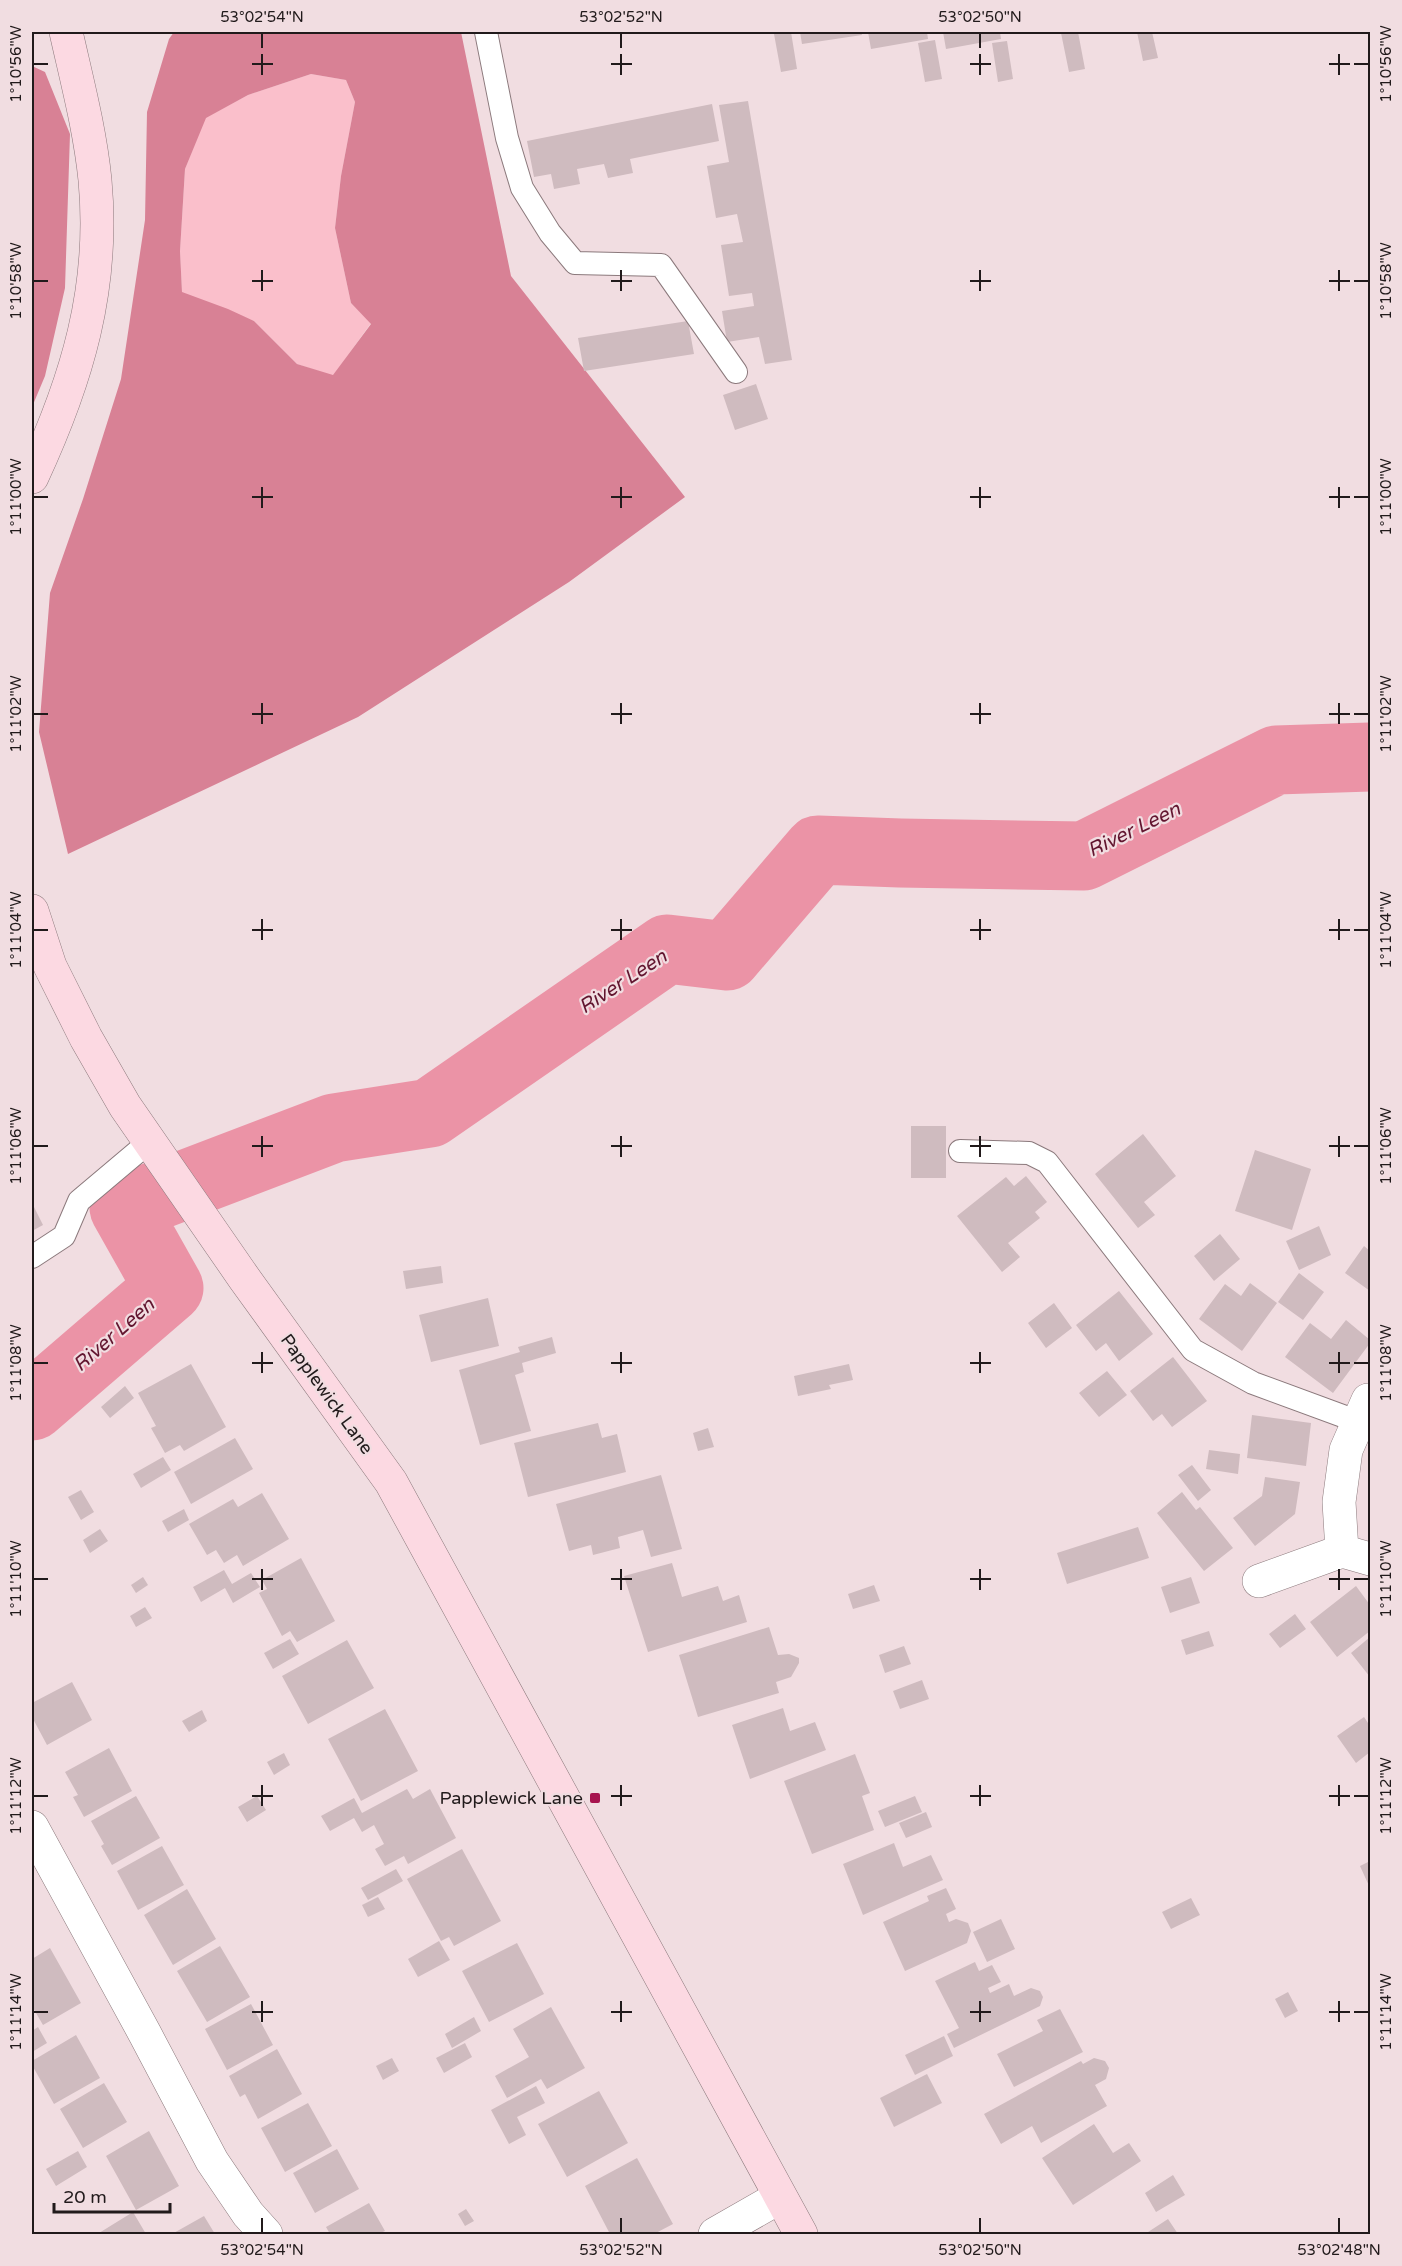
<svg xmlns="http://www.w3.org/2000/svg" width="1402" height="2266" viewBox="0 0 1402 2266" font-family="'Varela Round',sans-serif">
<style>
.green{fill:#fabfcb}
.forest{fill:#d88195;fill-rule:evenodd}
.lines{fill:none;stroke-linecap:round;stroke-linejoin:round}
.river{stroke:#eb93a6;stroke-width:69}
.building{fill:#cfbbbf}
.lane-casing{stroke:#8b797c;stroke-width:24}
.street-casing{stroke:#8b797c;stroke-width:34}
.secondary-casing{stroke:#8b797c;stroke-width:34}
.lane{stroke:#fff;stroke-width:22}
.street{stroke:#fff;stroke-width:33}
.secondary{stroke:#fcd9e2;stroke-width:33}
.ticks{fill:none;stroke:#211a1b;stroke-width:2}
.poi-dot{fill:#a7134e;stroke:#f1dde1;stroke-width:2}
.labels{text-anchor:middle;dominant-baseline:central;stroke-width:4.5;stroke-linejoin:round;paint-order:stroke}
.street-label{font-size:18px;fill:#211a1b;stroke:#f1dde1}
.poi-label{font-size:18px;fill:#211a1b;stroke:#f1dde1;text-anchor:end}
.water-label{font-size:20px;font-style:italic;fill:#62152f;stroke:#f1dde1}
.neatline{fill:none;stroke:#211a1b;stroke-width:2}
.ticks-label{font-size:15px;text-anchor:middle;fill:#211a1b}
</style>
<rect width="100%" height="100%" fill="#f1dde1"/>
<path class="green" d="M311,74L346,80L355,102L341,176L335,228L351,303L371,323L333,376L297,364L254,321L182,293L180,251L185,169L205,118L248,95Z"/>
<path class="forest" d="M174,32H461L511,276L685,497L569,582L358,717L68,854L39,732L50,593L83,499L121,379L145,220L147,112L169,39ZM311,74L346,80L355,102L341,176L335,228L351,303L371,324L333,375L297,364L254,321L228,309L182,292L180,251L185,169L206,118L248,95Z
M32,66L45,72L70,134L65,288L45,376L32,407Z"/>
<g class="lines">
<path class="river" d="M32,1406L169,1288L124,1208L334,1128L430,1113L667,949L727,956L818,850L900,853L1084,856L1276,760L1370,757"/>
</g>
<path class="building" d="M791,32L797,69L781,72L774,34Z
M800,32H861L862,35L802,44Z
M868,32H927L928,39L871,49Z
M943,32H1000L1001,39L946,49Z
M1078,32L1085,69L1069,72L1061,33Z
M1137,32H1152L1158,58L1143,61Z
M935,40L942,79L925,82L918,43Z
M1007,41L1013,79L998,82L992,43Z
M748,101L792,360L765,364L759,337L727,342L722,311L754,306L752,293L729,296L721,245L743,242L737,214L716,218L707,166L729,162L719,105Z
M712,104L719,141L630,159L633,173L608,178L604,164L577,169L580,184L554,189L551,174L534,177L527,141Z
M688,321L694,354L584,371L578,338Z
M756,384L768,419L735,430L723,395Z
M911,1126H946V1178H911Z
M1143,1134L1176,1176L1144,1202L1155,1215L1138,1228L1095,1174Z
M1255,1150L1311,1169L1292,1230L1235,1211Z
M1026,1176L1047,1202L1035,1212L1040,1218L1008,1243L1020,1257L1002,1272L957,1216L1006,1177L1014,1186Z
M32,1203L43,1225L32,1231Z
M1319,1226L1331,1255L1299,1270L1286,1241Z
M1220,1234L1240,1259L1214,1281L1194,1256Z
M1364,1246L1370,1251V1291L1345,1273Z
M441,1266L443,1283L406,1289L403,1271Z
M1299,1273L1324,1292L1303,1320L1278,1302Z
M1250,1283L1277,1303L1242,1351L1199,1319L1225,1284L1241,1296Z
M1119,1291L1153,1334L1119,1361L1106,1343L1096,1351L1076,1325Z
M488,1298L499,1346L431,1362L419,1315Z
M1054,1303L1072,1328L1046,1348L1028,1323Z
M1346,1320L1370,1340V1343L1333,1393L1285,1357L1310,1323L1331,1339Z
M552,1337L556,1353L522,1363L524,1372L515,1375L531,1431L480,1445L459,1370L520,1352L518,1347Z
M1173,1357L1207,1401L1172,1427L1162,1414L1153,1421L1130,1391Z
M191,1364L226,1427L184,1451L180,1445L165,1453L151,1428L156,1426L138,1393Z
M849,1364L853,1380L829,1385L831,1389L798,1396L794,1376Z
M1107,1371L1127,1395L1099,1417L1079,1393Z
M125,1386L134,1398L110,1418L101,1407Z
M1252,1415L1311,1423L1306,1466L1247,1458Z
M598,1423L602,1438L617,1434L626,1472L528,1497L514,1443Z
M708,1428L714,1447L698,1451L693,1433Z
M235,1438L253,1469L191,1504L174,1472Z
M1209,1450L1240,1454L1238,1474L1206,1469Z
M163,1457L171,1470L141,1488L133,1474Z
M1192,1465L1211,1490L1198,1501L1178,1475Z
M661,1475L682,1549L651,1557L643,1530L618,1537L620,1548L593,1555L591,1545L569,1551L556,1504Z
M1265,1477L1300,1482L1295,1514L1255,1546L1233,1518L1262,1496Z
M81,1490L94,1512L81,1520L68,1497Z
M1182,1492L1196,1510L1200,1507L1233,1548L1204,1571L1157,1513Z
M262,1493L289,1539L243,1566L237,1555L224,1563L216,1550L207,1555L189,1524L233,1499L238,1507Z
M184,1509L189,1520L168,1532L162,1521Z
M1138,1527L1149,1558L1067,1584L1057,1553Z
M100,1529L108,1541L90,1553L83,1540Z
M301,1558L335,1621L297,1642L290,1631L282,1636L259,1593L267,1589L262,1580Z
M672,1563L682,1597L718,1586L723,1601L739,1595L747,1622L648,1652L624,1576Z
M224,1570L232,1584L251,1573L260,1587L233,1603L225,1588L201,1602L193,1587Z
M143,1577L148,1585L136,1593L131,1585Z
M1191,1577L1200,1603L1170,1613L1161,1587Z
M874,1585L880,1601L853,1609L848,1594Z
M1356,1586L1370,1605V1631L1337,1657L1310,1622Z
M145,1607L152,1618L136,1627L130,1616Z
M1295,1614L1306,1629L1280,1648L1269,1634Z
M769,1627L778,1655L789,1654L799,1658V1663L791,1677L776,1682L779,1693L698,1717L679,1655Z
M1209,1631L1214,1646L1186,1655L1181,1640Z
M1370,1637V1677L1351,1653Z
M290,1639L299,1654L273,1669L264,1653Z
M347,1640L374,1688L308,1724L282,1676Z
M904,1646L911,1664L885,1673L879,1655Z
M922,1680L929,1699L900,1709L893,1691Z
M72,1682L92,1720L47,1745L32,1717V1703Z
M783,1708L790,1731L815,1722L826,1750L750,1779L732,1725Z
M385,1709L418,1771L361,1801L328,1739Z
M202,1710L207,1721L189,1732L182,1721Z
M1364,1717L1370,1726V1752L1356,1763L1337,1736Z
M109,1748L132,1791L84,1817L73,1797L78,1795L65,1772Z
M284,1753L290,1765L274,1775L267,1762Z
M855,1754L870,1793L862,1796L874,1830L812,1854L784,1781Z
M407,1789L413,1799L430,1789L456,1838L408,1864L404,1856L385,1866L375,1849L384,1844L374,1825L362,1832L354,1818L330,1831L321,1816L354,1798L362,1813Z
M136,1796L160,1838L112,1865L101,1846L104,1844L91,1821Z
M257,1796L266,1810L247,1822L238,1807Z
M915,1796L922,1812L885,1827L878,1811Z
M926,1812L932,1827L906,1838L899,1823Z
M894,1843L903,1867L931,1855L943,1880L863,1915L843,1864Z
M162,1846L184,1885L138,1910L117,1871Z
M462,1849L501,1921L454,1946L449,1937L441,1941L407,1879Z
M1370,1861V1888L1360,1866Z
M396,1869L403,1881L368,1900L361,1888Z
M946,1888L956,1909L946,1914L949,1922L956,1919L968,1923L971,1931L967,1943L905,1971L883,1922L929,1901L927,1896Z
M187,1889L216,1939L173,1965L144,1915Z
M378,1897L385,1909L368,1917L362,1905Z
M1191,1898L1200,1915L1171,1929L1162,1912Z
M1001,1919L1015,1949L987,1962L973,1932Z
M439,1941L450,1960L418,1977L408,1959Z
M517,1943L544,1994L489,2022L462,1971Z
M220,1946L250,1997L207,2022L177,1971Z
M50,1948L81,2003L43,2025L32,2006V1959Z
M975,1962L979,1971L992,1965L1001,1982L988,1988L990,1993L1009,1984L1014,1996L1031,1988L1040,1991L1043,1997L1040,2006L954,2048L947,2034L959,2028L935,1981Z
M1288,1992L1298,2011L1285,2018L1275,1999Z
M251,2004L273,2045L227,2070L205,2029Z
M551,2007L585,2068L547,2089L541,2079L507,2098L495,2076L529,2057L513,2029Z
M1060,2009L1083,2052L1014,2087L997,2054L1043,2031L1037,2020Z
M474,2017L481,2031L452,2048L445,2034Z
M38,2027L47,2043L32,2052V2031Z
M76,2035L100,2078L54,2104L32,2065V2061Z
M944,2036L953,2056L915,2075L905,2055Z
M465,2043L472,2057L444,2073L436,2058Z
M277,2049L302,2094L258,2119L245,2094L240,2097L229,2076Z
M392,2058L399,2071L383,2080L376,2066Z
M1094,2058L1105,2061L1109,2068L1106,2079L1095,2085L1107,2106L1041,2143L1032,2126L1001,2144L984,2114L1081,2061L1083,2064Z
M927,2074L942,2103L894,2127L880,2098Z
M104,2083L127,2122L83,2148L60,2109Z
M536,2086L545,2103L517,2117L526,2135L509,2144L491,2110Z
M599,2091L628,2143L567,2177L538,2124Z
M308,2103L332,2146L285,2172L261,2128Z
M1094,2124L1113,2153L1129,2143L1141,2161L1073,2205L1042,2158Z
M149,2131L179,2186L136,2210L106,2156Z
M337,2149L359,2189L315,2213L293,2173Z
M78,2151L87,2167L56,2186L46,2169Z
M637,2158L673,2224L654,2234H610L585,2186Z
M1173,2175L1185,2195L1156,2212L1145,2193Z
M369,2203L385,2231L378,2234H330L326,2227Z
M466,2209L474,2221L465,2226L458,2214Z
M133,2212L146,2234H101L99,2233Z
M204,2216L215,2234H172Z
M1168,2219L1178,2234H1145Z"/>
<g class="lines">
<defs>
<path id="lane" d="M486,32L507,138L522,188L550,233L575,263L661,265L736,372
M960,1151L1029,1153L1047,1162L1193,1350L1253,1383L1359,1422
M32,1257L64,1236L79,1201L149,1142"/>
<path id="street" d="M1342,1551L1339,1502L1346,1450L1368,1400
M1259,1581L1342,1551L1370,1559
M32,1827L145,2034L212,2161L248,2214L266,2234
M715,2234L780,2197"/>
<path id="secondary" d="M32,477C77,380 105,288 95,180C90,130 77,81 66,32
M32,911L50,966L86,1038L125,1106L244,1278L391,1482L801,2234"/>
</defs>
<use href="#lane" class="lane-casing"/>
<use href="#street" class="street-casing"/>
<use href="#secondary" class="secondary-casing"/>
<use href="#lane" class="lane"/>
<use href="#street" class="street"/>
<use href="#secondary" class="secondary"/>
</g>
<path class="ticks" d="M262,33V48M621,33V48M980,33V48M262,54V75M621,54V75M980,54V75M1339,54V75M33,64H48M252,64H273M611,64H632M970,64H991M1329,64H1350M1354,64H1369M262,270V291M621,270V291M980,270V291M1339,270V291M33,281H48M252,281H273M611,281H632M970,281H991M1329,281H1350M1354,281H1369M262,487V508M621,487V508M980,487V508M1339,487V508M33,497H48M252,497H273M611,497H632M970,497H991M1329,497H1350M1354,497H1369M262,703V724M621,703V724M980,703V724M1339,703V724M33,714H48M252,714H273M611,714H632M970,714H991M1329,714H1350M1354,714H1369M262,919V940M621,919V940M980,919V940M1339,919V940M33,930H48M252,930H273M611,930H632M970,930H991M1329,930H1350M1354,930H1369M262,1136V1157M621,1136V1157M980,1136V1157M1339,1136V1157M33,1146H48M252,1146H273M611,1146H632M970,1146H991M1329,1146H1350M1354,1146H1369M262,1352V1373M621,1352V1373M980,1352V1373M1339,1352V1373M33,1363H48M252,1363H273M611,1363H632M970,1363H991M1329,1363H1350M1354,1363H1369M262,1569V1590M621,1569V1590M980,1569V1590M1339,1569V1590M33,1579H48M252,1579H273M611,1579H632M970,1579H991M1329,1579H1350M1354,1579H1369M262,1785V1806M621,1785V1806M980,1785V1806M1339,1785V1806M33,1796H48M252,1796H273M611,1796H632M970,1796H991M1329,1796H1350M1354,1796H1369M262,2001V2022M621,2001V2022M980,2001V2022M1339,2001V2022M33,2012H48M252,2012H273M611,2012H632M970,2012H991M1329,2012H1350M1354,2012H1369M262,2218V2233M621,2218V2233M980,2218V2233M1339,2218V2233"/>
<rect class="poi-dot" x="589" y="1792" width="12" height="12" rx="3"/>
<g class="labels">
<g class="street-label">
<text transform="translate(327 1394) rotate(54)">Papplewick Lane</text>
</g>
<g class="poi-label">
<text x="583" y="1798">Papplewick Lane</text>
</g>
<g class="water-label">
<text transform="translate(1134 830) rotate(-26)">River Leen</text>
<text transform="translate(623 982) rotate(-33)">River Leen</text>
<text transform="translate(114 1335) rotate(-41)">River Leen</text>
</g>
</g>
<rect width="1402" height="2266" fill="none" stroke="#f1dde1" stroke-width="66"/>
<path d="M54 2203v9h116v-9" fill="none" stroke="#211a1b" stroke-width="3"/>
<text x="63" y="2203" font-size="18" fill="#211a1b" stroke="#f1dde1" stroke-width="4.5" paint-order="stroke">20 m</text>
<rect x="33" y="33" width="1336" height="2200" class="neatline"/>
<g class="ticks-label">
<text x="262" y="22">53°02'54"N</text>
<text x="621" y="22">53°02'52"N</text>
<text x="980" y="22">53°02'50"N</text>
<text transform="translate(1386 64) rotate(-90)" y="5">1°10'56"W</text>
<text transform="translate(16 64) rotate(-90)" y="5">1°10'56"W</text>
<text transform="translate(1386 281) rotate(-90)" y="5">1°10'58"W</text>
<text transform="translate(16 281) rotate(-90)" y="5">1°10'58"W</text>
<text transform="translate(1386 497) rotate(-90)" y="5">1°11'00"W</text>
<text transform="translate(16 497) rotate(-90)" y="5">1°11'00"W</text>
<text transform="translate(1386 714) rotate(-90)" y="5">1°11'02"W</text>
<text transform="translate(16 714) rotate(-90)" y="5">1°11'02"W</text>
<text transform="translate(1386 930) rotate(-90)" y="5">1°11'04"W</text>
<text transform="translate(16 930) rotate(-90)" y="5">1°11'04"W</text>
<text transform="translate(1386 1146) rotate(-90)" y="5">1°11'06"W</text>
<text transform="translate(16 1146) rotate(-90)" y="5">1°11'06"W</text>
<text transform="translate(1386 1363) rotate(-90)" y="5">1°11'08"W</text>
<text transform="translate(16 1363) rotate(-90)" y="5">1°11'08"W</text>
<text transform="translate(1386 1579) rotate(-90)" y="5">1°11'10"W</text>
<text transform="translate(16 1579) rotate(-90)" y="5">1°11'10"W</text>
<text transform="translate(1386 1796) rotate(-90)" y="5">1°11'12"W</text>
<text transform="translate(16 1796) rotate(-90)" y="5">1°11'12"W</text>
<text transform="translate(1386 2012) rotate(-90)" y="5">1°11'14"W</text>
<text transform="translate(16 2012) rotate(-90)" y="5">1°11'14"W</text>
<text x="262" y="2255">53°02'54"N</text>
<text x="621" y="2255">53°02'52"N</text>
<text x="980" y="2255">53°02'50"N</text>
<text x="1339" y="2255">53°02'48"N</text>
</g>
</svg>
